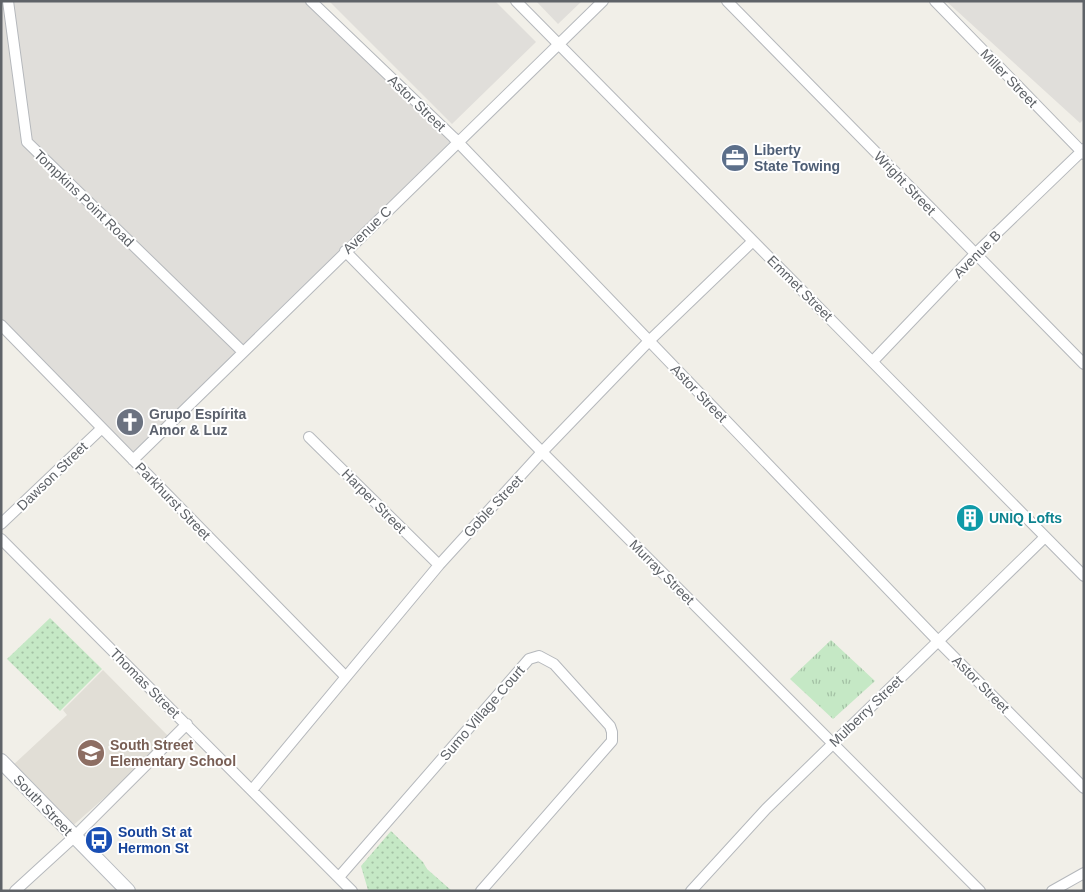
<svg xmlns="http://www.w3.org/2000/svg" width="1085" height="892" viewBox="0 0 1085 892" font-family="Helvetica,sans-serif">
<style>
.industrial{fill:#e0deda}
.education{fill:#e1ded6}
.grass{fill:url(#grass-tufts)}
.park{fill:url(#park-dots)}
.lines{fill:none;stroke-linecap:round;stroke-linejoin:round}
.minor-casing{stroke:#b5b8bc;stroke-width:12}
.secondary-casing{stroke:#b6babf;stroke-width:16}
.minor{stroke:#fff;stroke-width:10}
.secondary{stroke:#fff;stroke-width:14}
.rail{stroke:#b6b7b8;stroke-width:4;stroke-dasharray:1 6;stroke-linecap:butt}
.labels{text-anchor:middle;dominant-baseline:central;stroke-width:4;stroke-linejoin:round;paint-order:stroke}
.street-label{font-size:14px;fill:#5f6368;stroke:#fff}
.service-label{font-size:14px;font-weight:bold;fill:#4e5e75;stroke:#fff;text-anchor:start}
.worship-label{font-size:14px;font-weight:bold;fill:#5b616d;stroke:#fff;text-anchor:start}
.culture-label{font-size:14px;font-weight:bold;fill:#0d838f;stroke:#fff;text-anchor:start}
.education-label{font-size:14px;font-weight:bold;fill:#785e54;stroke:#fff;text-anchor:start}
.transit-label{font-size:14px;font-weight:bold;fill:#164399;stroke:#fff;text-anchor:start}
</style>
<defs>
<pattern id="grass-tufts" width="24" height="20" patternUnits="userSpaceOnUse" patternTransform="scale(1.25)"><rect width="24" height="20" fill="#c5e8c5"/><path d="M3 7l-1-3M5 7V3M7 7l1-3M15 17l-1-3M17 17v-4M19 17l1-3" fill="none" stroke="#a3c0a4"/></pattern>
<pattern id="park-dots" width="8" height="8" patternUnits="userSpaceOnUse" patternTransform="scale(1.25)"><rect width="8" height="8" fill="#c5e8c5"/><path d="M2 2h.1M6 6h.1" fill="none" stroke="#a3c0a4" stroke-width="1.8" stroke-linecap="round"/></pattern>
</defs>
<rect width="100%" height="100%" fill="#f1efe8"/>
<path class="industrial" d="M1,1H313L457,142L133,460L1,325Z
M329,1H495L536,42L452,124Z
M536,1H582L558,24Z
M946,1H1084V119L1080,123Z"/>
<path class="education" d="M103,670L171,739L69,829L11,767L67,715L63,710Z"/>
<path class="grass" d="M831,640L875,681L833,719L790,679Z"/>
<path class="park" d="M50,618L102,669L60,711L7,659Z
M391,831L423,862L427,869L452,891L368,890L361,866Z"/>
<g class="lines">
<defs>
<path id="minor" d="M8,1L27,142L243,352
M311,1L453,137L938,641L1084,788
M516,1L1084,576
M727,1L1084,364
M935,1L1084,154
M345,251L542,452L980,891
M1,325L346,677
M873,361L975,254L1084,149
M309,437L439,565
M133,460L603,1
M1,524L102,428
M1,539L352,891
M252,790L439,565L542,452L649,341L753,241
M339,877L529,659L539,656L554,664L610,726L612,732V741L481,891
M15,891L74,837L187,724
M691,891L766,809L1045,537
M1052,891L1084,873"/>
<path id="secondary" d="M1,761L128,891"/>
</defs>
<use href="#minor" class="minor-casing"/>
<use href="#secondary" class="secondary-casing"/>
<use href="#minor" class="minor"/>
<use href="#secondary" class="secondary"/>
<path class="rail" d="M1082,891L1084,890"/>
</g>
<defs>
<symbol id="office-disc" viewBox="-11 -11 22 22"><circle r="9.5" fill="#5c6f8a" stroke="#fff"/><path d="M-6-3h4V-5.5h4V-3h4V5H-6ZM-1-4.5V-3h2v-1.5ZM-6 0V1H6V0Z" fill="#fff"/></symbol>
<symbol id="church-disc" viewBox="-11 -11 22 22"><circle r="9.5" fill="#6b7280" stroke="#fff"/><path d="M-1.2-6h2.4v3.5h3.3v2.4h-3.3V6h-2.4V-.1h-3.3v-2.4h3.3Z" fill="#fff"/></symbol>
<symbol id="building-disc" viewBox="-11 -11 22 22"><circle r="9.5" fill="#0f9aa8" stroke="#fff"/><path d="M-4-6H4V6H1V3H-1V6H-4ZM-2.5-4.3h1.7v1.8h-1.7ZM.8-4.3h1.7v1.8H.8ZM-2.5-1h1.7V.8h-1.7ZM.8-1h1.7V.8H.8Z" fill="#fff"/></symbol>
<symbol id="school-disc" viewBox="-11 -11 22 22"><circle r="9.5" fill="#8d6e63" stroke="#fff"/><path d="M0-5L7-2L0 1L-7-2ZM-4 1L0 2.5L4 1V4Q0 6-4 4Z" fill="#fff"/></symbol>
<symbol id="bus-disc" viewBox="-11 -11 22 22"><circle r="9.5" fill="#1a4fb4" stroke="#fff"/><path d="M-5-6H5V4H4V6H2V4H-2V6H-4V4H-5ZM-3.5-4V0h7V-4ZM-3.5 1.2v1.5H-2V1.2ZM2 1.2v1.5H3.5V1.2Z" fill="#fff"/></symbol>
</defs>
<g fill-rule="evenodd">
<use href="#office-disc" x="719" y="142" width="32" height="32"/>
<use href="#church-disc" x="114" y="406" width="32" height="32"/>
<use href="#building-disc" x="954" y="502" width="32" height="32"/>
<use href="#school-disc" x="75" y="737" width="32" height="32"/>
<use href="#bus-disc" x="83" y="824" width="32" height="32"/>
</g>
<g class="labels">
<g class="street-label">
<text transform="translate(1009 78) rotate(46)">Miller Street</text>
<text transform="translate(417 103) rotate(44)">Astor Street</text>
<text transform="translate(905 183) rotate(46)">Wright Street</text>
<text transform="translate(84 198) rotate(44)">Tompkins Point Road</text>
<text transform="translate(367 230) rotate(-44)">Avenue C</text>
<text transform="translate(977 254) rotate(-45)">Avenue B</text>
<text transform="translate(800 288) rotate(45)">Emmet Street</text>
<text transform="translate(699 393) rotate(46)">Astor Street</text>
<text transform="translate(52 476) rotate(-44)">Dawson Street</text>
<text transform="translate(173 501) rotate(46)">Parkhurst Street</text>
<text transform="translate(374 501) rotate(45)">Harper Street</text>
<text transform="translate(493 506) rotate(-47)">Goble Street</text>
<text transform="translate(662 572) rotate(45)">Murray Street</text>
<text transform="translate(145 683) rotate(45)">Thomas Street</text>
<text transform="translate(981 684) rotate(45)">Astor Street</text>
<text transform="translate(866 711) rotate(-44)">Mulberry Street</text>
<text transform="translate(482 713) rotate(-49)">Sumo Village Court</text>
<text transform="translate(43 805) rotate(46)">South Street</text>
</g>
<g class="service-label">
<text x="754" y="150">Liberty<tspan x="754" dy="16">State Towing</tspan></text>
</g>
<g class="worship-label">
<text x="149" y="414">Grupo Espírita<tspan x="149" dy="16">Amor &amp; Luz</tspan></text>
</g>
<g class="culture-label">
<text x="989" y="518">UNIQ Lofts</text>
</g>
<g class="education-label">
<text x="110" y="745">South Street<tspan x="110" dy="16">Elementary School</tspan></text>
</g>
<g class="transit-label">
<text x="118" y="832">South St at<tspan x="118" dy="16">Hermon St</tspan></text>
</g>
</g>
<rect width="1085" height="892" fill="none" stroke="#5f6368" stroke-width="5"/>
</svg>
